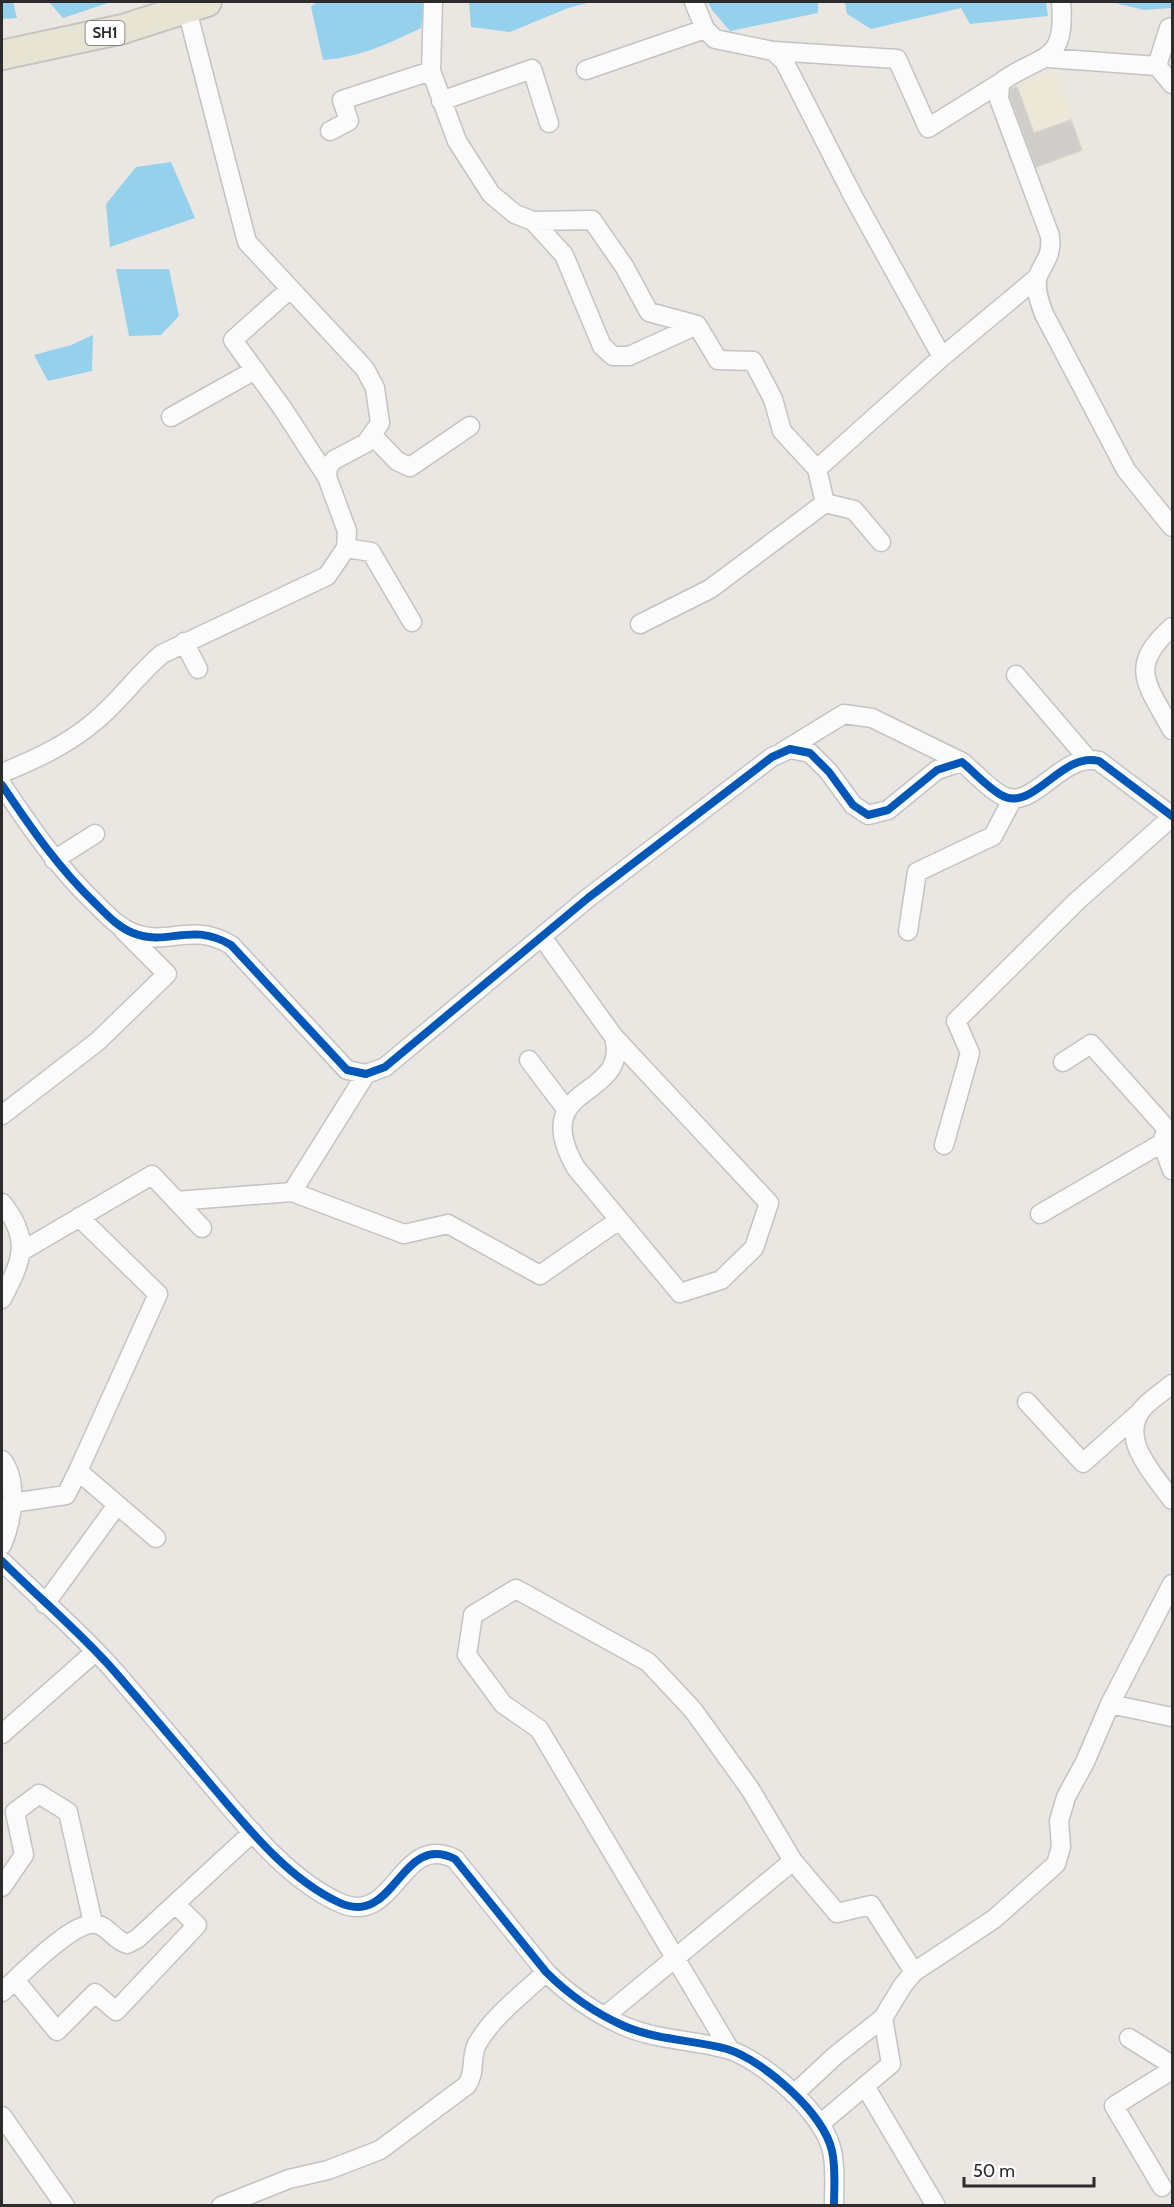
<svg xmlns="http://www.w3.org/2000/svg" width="1174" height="2207" viewBox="0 0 1174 2207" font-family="Cabin,sans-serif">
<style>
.education{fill:#ede7d7}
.water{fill:#95d0ec}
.building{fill:#cfcdc9;stroke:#d5d3ce;stroke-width:1.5}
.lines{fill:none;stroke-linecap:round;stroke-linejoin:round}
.minor-casing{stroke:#c4c3c3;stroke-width:21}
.primary-casing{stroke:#c6c4c2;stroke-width:32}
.minor{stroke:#fcfbfb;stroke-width:18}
.primary{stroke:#e7e4d4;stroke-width:28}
.cycleway-casing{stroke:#fff;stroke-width:11}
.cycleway{stroke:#0057b8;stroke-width:8}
.labels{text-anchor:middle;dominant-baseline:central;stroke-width:6;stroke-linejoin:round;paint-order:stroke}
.shield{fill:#fff;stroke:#6b6b6b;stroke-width:1.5}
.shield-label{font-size:15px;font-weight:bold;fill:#2c2c2c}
</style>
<rect width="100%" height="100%" fill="#eae7e2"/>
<path class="education" d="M1056,70L1086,152L1031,171L1001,90Z"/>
<path class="water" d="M2,2H13L17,18L2,19Z
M49,2H111L63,18Z
M317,2H424L421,28C388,44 360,57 323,60L311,7Z
M469,2H591L568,8L510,32L471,27Z
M708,2H818V13L730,31L712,10Z
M845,2H1046L1048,16L970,24L961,8L871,29L847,14Z
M1111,2H1172V8L1144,10Z
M171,162L195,218L110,247L106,204L136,167Z
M116,269H169L179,316L161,335L129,336Z
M93,335L92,371L48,381L34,355L71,345Z"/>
<path class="building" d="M1017,87L1034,133L1071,120L1082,150L1036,167L1010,97L1011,89Z"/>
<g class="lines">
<defs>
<path id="minor" d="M433,2L431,71L457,141L491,194L515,214L533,221L564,255L602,346L613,356H629L697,325
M694,2L705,29L715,39L773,51L784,61L853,196L942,357
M1061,2C1067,67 1039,53 1000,83L999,99L1050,236C1052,257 1045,259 1038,276C1034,288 1040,303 1044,314L1126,470L1172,527
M1172,27L1169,28L1157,66L1172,84
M773,51L897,59L928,128L1000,83
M1048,58L1157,66
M586,70L705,29
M441,101L532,69L549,123
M330,131L349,121L342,100L431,71
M533,221L592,220L624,266L649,312L697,325L718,360L753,361L773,399L782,431L817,469L825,503L854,510L881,542
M290,289L233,340L283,409L327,477
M171,417L255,370
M373,436L397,461L410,467L470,426
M817,469L942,357L1038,277
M346,548L371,552L412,622
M640,624L710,589L825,503
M1172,627C1127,667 1147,684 1172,730
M184,642L198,669
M1016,675L1087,758
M782,752L844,714L872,718L962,762
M2,773C34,760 67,745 94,722C119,702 137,675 162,654L327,576L346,548L347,531L327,477L328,467L334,460L366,443L380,423L375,388L365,369L247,242L185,2
M2,785C31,828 59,869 97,905C107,915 118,927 133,933C169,947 190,921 231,945L347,1070L366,1074L385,1067L588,898L772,757L790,749L810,753L829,772L853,805L868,815L888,810L937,770L962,762C974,772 987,787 1001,795C1033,814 1061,751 1099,761L1172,816
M54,860L95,834
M908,931L917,872L993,836L1012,800
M542,937L614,1037C631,1101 526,1081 576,1168L680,1293L721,1280L754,1248L769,1203L614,1037
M529,1060L566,1109
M1063,1062L1091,1044L1167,1129
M2,1115L98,1041L167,974L123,930
M1165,1133L1162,1143L1172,1170
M944,1145L970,1053L956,1021L1077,901L1172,817
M292,1192L404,1234L448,1224L540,1275L619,1220
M176,1201L292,1192L366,1074
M2,1203C32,1240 22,1260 2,1299
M1040,1214L1162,1143
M79,1217L158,1294L78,1471L156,1538
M22,1251L152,1175L202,1228
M1172,1384C1163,1392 1147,1401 1140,1412C1120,1442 1157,1478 1172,1500
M1027,1402L1083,1463L1140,1412
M2,1460C19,1481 12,1522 2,1545
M12,1503L66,1495L78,1471
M2,1561C39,1598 81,1633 115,1672C148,1710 180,1748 212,1786C248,1828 287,1878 338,1902C396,1930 399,1831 455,1859L546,1972C569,1995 595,2013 624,2026C656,2040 694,2040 727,2049C763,2060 824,2113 832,2151C836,2169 834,2187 834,2206
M45,1604L117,1505
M1110,1704L1172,1717
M2,1734L95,1652
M2,1887L24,1855L15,1812L39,1794L68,1812L93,1923
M15,1980L57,2031L95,1993L116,2011L197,1925L175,1904
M2,1992C19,1977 73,1920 96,1924C108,1926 114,1940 127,1944L137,1939L253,1832
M605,2016L793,1861L837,1913L871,1905L914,1972
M1129,2038L1172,2065
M730,2050L539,1729L503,1704L467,1655L473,1615L516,1589L648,1662L693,1710L750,1789L793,1861
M865,2086L936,2206
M794,2094L836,2055L883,2018L903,1985L914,1972L994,1919L1056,1864L1061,1847L1059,1821L1066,1797L1085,1762L1110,1704L1172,1584
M2,2116L65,2206
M820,2124L891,2064L883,2018
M1162,2187L1114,2106L1172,2070
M221,2206L289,2179L328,2170L380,2150L467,2085C476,2072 470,2058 477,2044C493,2016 523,1994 546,1972"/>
<path id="primary" d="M2,55L123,29L207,2"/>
</defs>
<use href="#minor" class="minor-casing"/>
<use href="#primary" class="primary-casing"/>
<use href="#minor" class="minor"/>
<use href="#primary" class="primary"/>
<defs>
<path id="cycleway" d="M2,785C31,828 59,869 97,905C107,915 118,927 133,933C169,947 190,921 231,945L347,1070L366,1074L385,1067L588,898L772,757L790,749L810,753L829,772L853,805L868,815L888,810L937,770L962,762C974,772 987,787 1001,795C1033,814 1061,751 1099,761L1172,816
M2,1561C39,1598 81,1633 115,1672C148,1710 180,1748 212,1786C248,1828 287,1878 338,1902C396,1930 399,1831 455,1859L546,1972C569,1995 595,2013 624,2026C656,2040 694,2040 727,2049C763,2060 824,2113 832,2151C836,2169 834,2187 834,2206"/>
</defs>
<use href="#cycleway" class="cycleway-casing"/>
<use href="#cycleway" class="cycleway"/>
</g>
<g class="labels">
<rect class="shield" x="85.5" y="21" width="39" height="24" rx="4.5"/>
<g class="shield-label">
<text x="105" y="33">SH1</text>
</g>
</g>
<rect width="1174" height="2207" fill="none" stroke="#2c2c2c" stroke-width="6"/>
<path d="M964 2177v9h130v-9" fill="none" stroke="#2c2c2c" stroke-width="3"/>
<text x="973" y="2177" font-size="18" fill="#2c2c2c" stroke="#ffffff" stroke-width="4.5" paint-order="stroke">50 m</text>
</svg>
